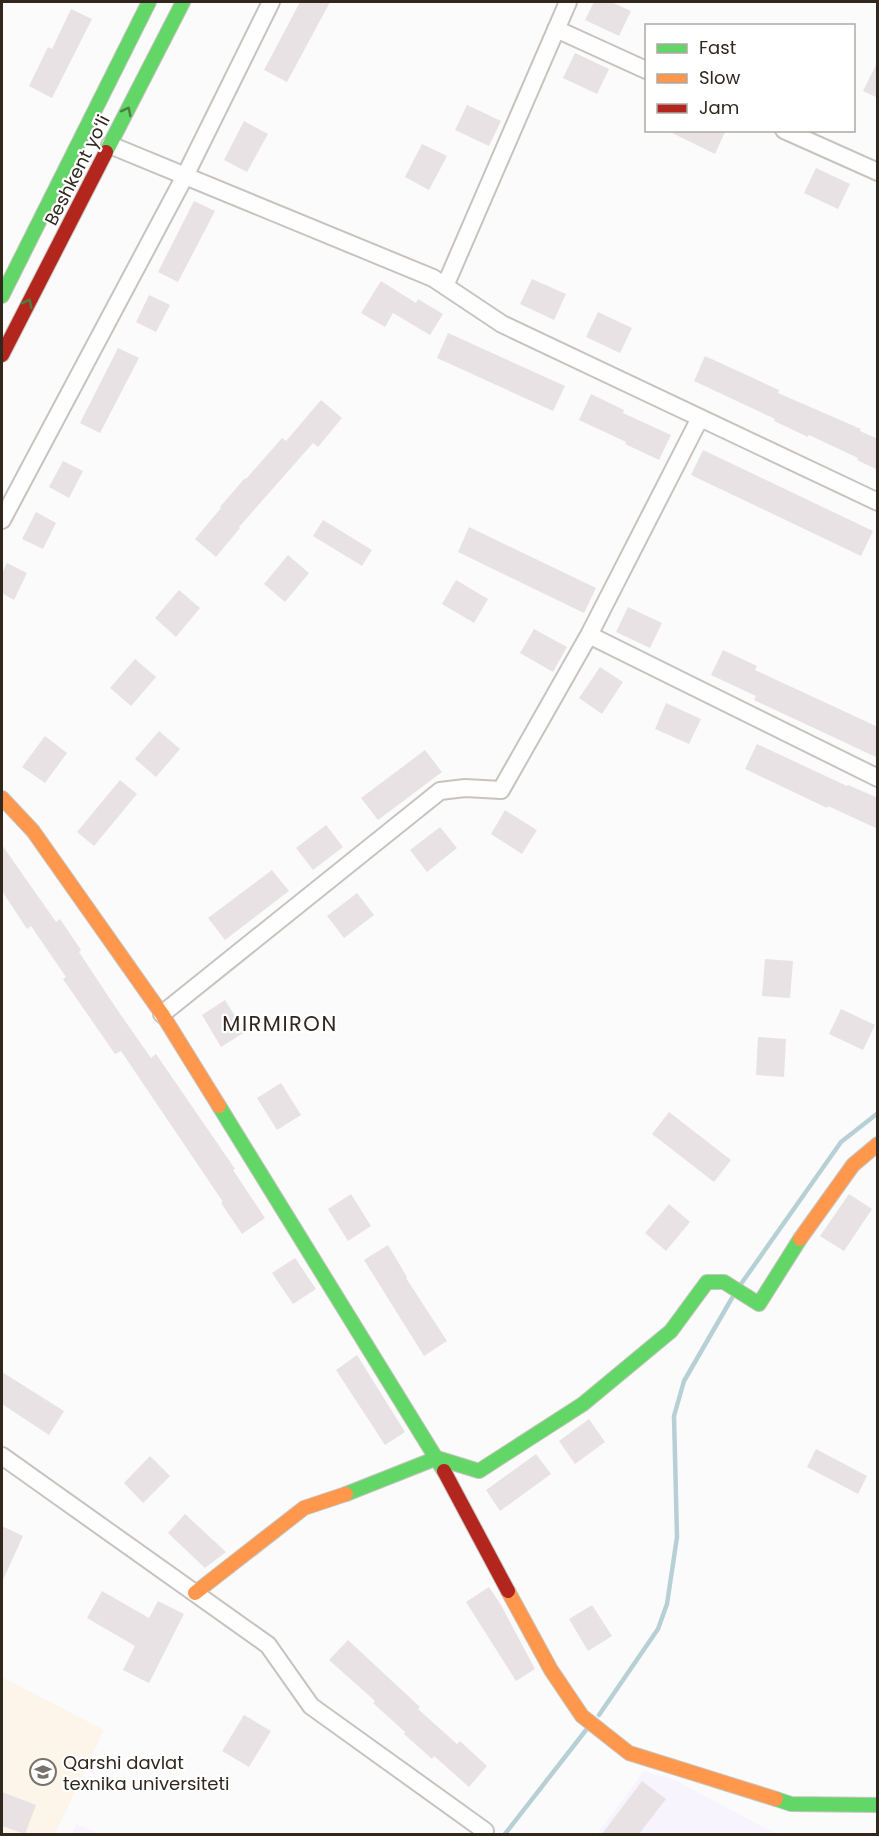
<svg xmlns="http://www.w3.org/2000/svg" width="879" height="1836" viewBox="0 0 879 1836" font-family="Poppins,sans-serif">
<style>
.industrial{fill:#f7f4fd}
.education{fill:#fdf4ea}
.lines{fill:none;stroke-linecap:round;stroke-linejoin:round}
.stream{stroke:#b7d0d6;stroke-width:4.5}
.building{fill:#e8e2e4}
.street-casing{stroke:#c8c3bf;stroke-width:20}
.fast-casing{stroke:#c8c3bf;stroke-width:16}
.slow-casing{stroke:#c8c3bf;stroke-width:16}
.jam-casing{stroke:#c8c3bf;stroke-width:16}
.street{stroke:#fefefe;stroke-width:16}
.fast{stroke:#63d668;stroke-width:14}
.slow{stroke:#ff974d;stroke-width:14}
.jam{stroke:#b3261e;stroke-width:14}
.oneway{stroke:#4a7e42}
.labels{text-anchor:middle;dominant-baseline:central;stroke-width:4.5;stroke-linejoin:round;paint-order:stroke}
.street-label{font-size:18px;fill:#32271d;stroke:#fff}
.poi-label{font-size:18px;fill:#32271d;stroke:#fff;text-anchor:start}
.quarter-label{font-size:21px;letter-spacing:1.5px;fill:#32271d;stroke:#fff}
</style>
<rect width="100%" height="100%" fill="#fbfbfb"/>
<path class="industrial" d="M644,1771L675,1780L776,1834H597Z
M76,1824L100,1834H71Z"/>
<path class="education" d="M2,1677L104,1730L55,1834H2Z"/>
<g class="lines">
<path class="stream" d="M741,1284L841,1142L878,1113
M599,1715L658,1629L667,1604L677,1537L674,1416L684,1381L732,1298
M505,1834L586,1730"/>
</g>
<path class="building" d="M300,2H330L287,82L264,70Z
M594,2H611L631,11L619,36L585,20Z
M71,9L92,19L52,98L29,86L48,47L52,49Z
M575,53L609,69L597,94L563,78Z
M878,61V98L863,91Z
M467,105L501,121L489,146L455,130Z
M244,121L268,134L247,172L224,160Z
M666,130H726L715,154Z
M422,144L447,156L429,190L405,177Z
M816,168L850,184L838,209L804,193Z
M194,201L215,211L178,282L158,272Z
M532,279L566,294L554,320L520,304Z
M381,281L416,303L418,299L443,314L430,335L393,313L385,327L361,313Z
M149,295L170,305L156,332L136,322Z
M598,312L632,328L620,353L586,337Z
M448,333L565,386L553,411L437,358Z
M118,348L139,358L100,433L80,423Z
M705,356L779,390L778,393L861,429L860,431L878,439V470L857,460L858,458L809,435L808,437L774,421L775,419L694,381Z
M591,394L624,410L623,413L671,435L659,460L625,444L626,442L579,420Z
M321,400L342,418L318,447L313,443L239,527L240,528L216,557L195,539L221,508L220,507L245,478L246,479L282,438L286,441Z
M703,450L873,531L861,556L691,475Z
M63,461L83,471L69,498L49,487Z
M36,512L56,523L43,549L22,539Z
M323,520L372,550L362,566L313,536Z
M469,527L596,588L584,613L458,552Z
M288,555L309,573L285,602L264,584Z
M7,563L27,573L14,600L2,593V573Z
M456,580L488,599L474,623L442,604Z
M179,590L200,608L176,637L155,618Z
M628,607L662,623L650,648L616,632Z
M534,629L567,647L553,672L520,653Z
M723,650L757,666L755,670L878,727V758L754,700L756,696L711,675Z
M135,659L156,677L131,706L110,688Z
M600,667L623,682L602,714L579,698Z
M666,703L701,719L689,744L655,729Z
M159,731L180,749L156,777L135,759Z
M45,736L67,753L45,783L22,767Z
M757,744L847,786L848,785L878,798V829L828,806L827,808L745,769Z
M425,750L442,772L378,820L361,798Z
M120,780L137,794L94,846L77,832Z
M505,810L537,830L522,854L491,834Z
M326,825L343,847L313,870L296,848Z
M440,827L457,848L427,872L410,850Z
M2,845L56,922L60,919L81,950L79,952L116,1008L151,1058L156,1054L235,1169L233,1170L265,1218L242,1234L221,1203L223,1202L121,1051L115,1054L63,979L66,977L31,926L27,929L2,891Z
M272,870L289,891L225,940L208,918Z
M357,893L374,915L344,938L327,916Z
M765,959L793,961L790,998L762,996Z
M225,1000L245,1032L221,1047L202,1015Z
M841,1009L875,1025L863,1050L829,1034Z
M758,1037L786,1039L784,1077L756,1075Z
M281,1083L301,1115L277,1130L257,1098Z
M669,1112L731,1160L714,1182L652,1134Z
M351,1194L371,1226L348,1241L328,1209Z
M849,1194L872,1209L844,1251L820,1236Z
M669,1204L690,1222L666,1251L645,1233Z
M388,1245L407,1277L406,1278L447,1341L424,1356L364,1260Z
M295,1258L316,1289L293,1304L272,1273Z
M357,1355L405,1432L385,1445L336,1370Z
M2,1372L64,1411L49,1435L2,1404Z
M589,1419L605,1442L575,1464L559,1441Z
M816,1449L867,1476L858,1494L807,1467Z
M536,1454L551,1474L500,1511L486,1490Z
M150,1456L170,1476L143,1503L124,1483Z
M185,1514L226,1552L205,1568L168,1533Z
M2,1526L23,1536L2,1582Z
M489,1587L501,1605L535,1669L516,1681L466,1602Z
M102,1591L149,1618L158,1601L184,1614L149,1683L123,1670L135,1646L87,1618Z
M592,1605L612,1636L588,1651L569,1619Z
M348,1640L420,1707L418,1709L457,1744L460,1741L487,1766L469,1787L434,1756L432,1759L404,1734L405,1732L373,1703L375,1701L329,1660Z
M244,1715L271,1731L249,1767L222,1751Z
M642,1781L666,1799L639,1834H602Z
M2,1792L36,1805L25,1834L2,1826Z"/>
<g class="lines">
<defs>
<path id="street" d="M556,29L646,70
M784,130L878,172
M110,145L433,278L502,324L878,502
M445,286L568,2
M2,520L185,176L271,2
M589,635L878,778
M162,1014L440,791L465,788L501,790L589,635L700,418
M2,1456L268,1645L311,1706L485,1831"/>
<path id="fast" d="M106,152L183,2
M2,296L149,2
M219,1106L444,1471
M346,1494L437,1458L479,1471L583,1404L671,1331L707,1282H724L759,1304L800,1239
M776,1799L791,1804L878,1805"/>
<path id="slow" d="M2,798L33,831L162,1014L219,1106
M800,1239L853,1165L878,1144
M508,1591L551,1670L582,1716L629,1753L776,1799
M195,1593L304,1508L346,1494"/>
<path id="jam" d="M2,355L106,152
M444,1471L508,1591"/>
</defs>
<use href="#street" class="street-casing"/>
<use href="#fast" class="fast-casing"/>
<use href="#slow" class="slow-casing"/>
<use href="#jam" class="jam-casing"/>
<use href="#street" class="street"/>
<use href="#fast" class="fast"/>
<use href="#slow" class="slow"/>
<use href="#jam" class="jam"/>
</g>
<defs><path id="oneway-chevron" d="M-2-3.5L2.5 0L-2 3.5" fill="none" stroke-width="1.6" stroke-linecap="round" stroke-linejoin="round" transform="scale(1.5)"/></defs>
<g class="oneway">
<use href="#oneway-chevron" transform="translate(127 111) rotate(-63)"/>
<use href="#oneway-chevron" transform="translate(28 303) rotate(-63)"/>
</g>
<defs>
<symbol id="university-ring" viewBox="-11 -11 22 22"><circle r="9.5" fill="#fff" stroke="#78716b" stroke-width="1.5"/><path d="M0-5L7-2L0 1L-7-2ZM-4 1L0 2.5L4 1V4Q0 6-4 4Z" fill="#78716b"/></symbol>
</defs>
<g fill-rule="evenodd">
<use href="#university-ring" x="28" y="1757" width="30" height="30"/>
</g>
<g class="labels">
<g class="street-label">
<text transform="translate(77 170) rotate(-63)">Beshkent yoʻli</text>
</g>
<g class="poi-label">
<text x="63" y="1762">Qarshi davlat<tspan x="63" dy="21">texnika universiteti</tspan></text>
</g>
<g class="quarter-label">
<text x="280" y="1023">MIRMIRON</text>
</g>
</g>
<rect width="879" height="1836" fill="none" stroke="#32271d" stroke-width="6"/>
<rect x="645" y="24" width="210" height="108" fill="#ffffff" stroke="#ada9a5" stroke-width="1.5"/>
<rect x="657" y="44" width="30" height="9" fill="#63d668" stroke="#ada9a5" stroke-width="1.5"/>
<text x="699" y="54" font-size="18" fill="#32271d">Fast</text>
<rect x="657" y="74" width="30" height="9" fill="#ff974d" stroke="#ada9a5" stroke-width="1.5"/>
<text x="699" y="84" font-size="18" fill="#32271d">Slow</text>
<rect x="657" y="104" width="30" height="9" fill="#b3261e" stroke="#ada9a5" stroke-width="1.5"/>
<text x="699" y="114" font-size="18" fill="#32271d">Jam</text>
</svg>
